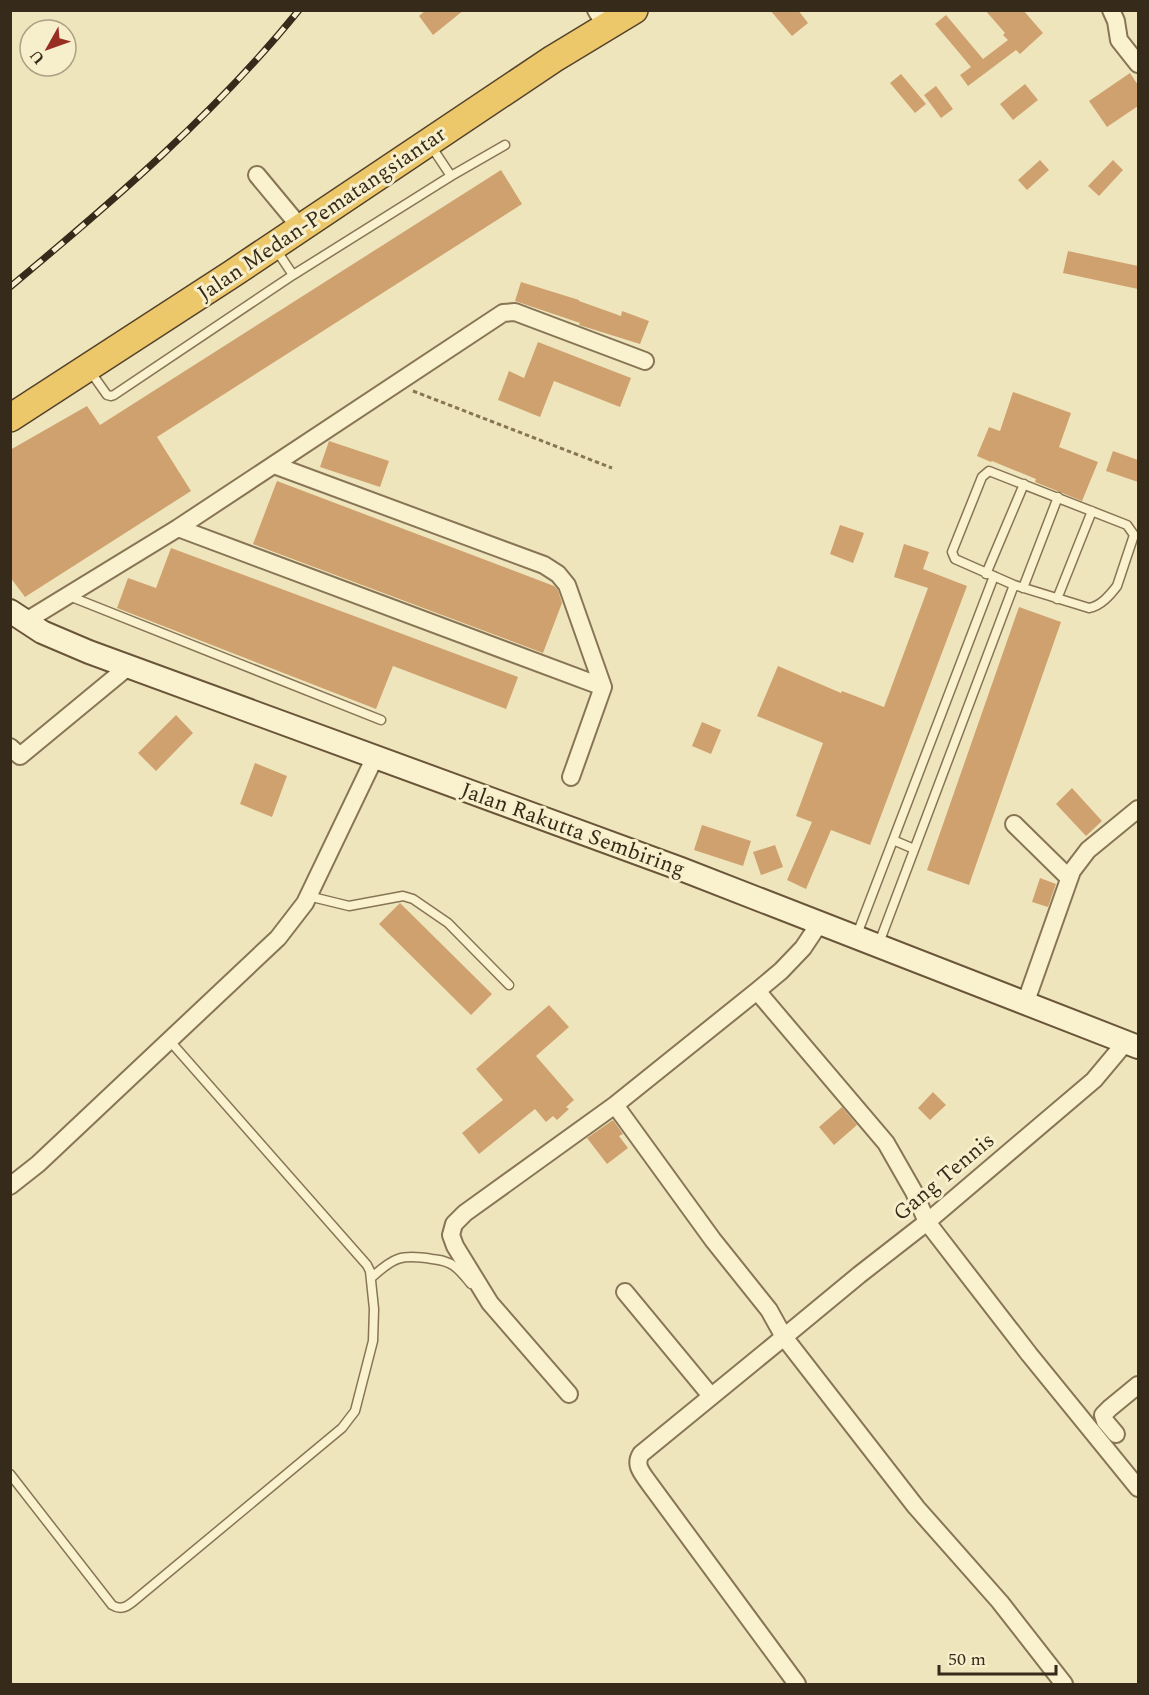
<svg xmlns="http://www.w3.org/2000/svg" width="1149" height="1695" viewBox="0 0 1149 1695" font-family="Spectral,serif">
<style>
.building{fill:#cfa16f}
.lines{fill:none;stroke-linecap:round;stroke-linejoin:round}
.service-casing{stroke:#877555;stroke-width:11}
.minor-casing{stroke:#877555;stroke-width:20}
.secondary-casing{stroke:#695538;stroke-width:26}
.trunk-casing{stroke:#54422a;stroke-width:30}
.path{stroke:#877555;stroke-width:3;stroke-dasharray:4.5 3;stroke-linecap:butt}
.service{stroke:#faf1cf;stroke-width:8}
.minor{stroke:#faf1cf;stroke-width:16}
.secondary{stroke:#faf1cf;stroke-width:22}
.trunk{stroke:#edc86b;stroke-width:27}
.rail-casing{stroke:#362a1a;stroke-width:7}
.rail{stroke:#f7eecb;stroke-width:4.5;stroke-dasharray:14;stroke-linecap:butt}
.labels{text-anchor:middle;dominant-baseline:central;stroke-width:6;stroke-linejoin:round;paint-order:stroke}
.street-label{font-size:22px;fill:#362a1a;stroke:#f7eecb}
</style>
<rect width="100%" height="100%" fill="#efe5bc"/>
<path class="building" d="M426,10H464L433,35L419,16Z
M770,10H798L808,23L792,36Z
M985,10H1023L1043,33L1020,54L1016,50L968,86L960,75L971,67L935,24L946,15L983,59L1008,40L1003,35L1005,33Z
M1130,73L1138,85V106L1107,127L1089,101Z
M901,74L926,104L915,113L890,83Z
M1025,84L1038,100L1013,120L1000,104Z
M936,86L953,109L941,118L924,95Z
M1040,160L1049,170L1027,190L1018,180Z
M1113,160L1123,170L1099,196L1088,186Z
M501,170L522,204L157,437L191,491L25,597L10,577V450L87,406L100,425Z
M1068,251L1138,266V289L1063,273Z
M521,282L579,300V301L621,316L622,311L649,321L640,344L579,325L580,323L515,301Z
M538,342L631,378L620,407L554,381L540,417L498,400L509,371L524,378Z
M1013,392L1071,413L1059,447L1098,462L1082,501L1035,482L1036,479L992,461L991,462L977,456L989,427L1000,431Z
M329,441L389,461L380,487L320,467Z
M1113,451L1138,460V482L1106,471Z
M277,481L554,586L558,590L562,603L543,653L253,544Z
M840,525L864,533L853,563L830,554Z
M904,544L929,552L923,569L967,586L870,845L831,830L806,889L787,880L812,822L796,816L823,743L757,716L778,666L841,693L842,691L884,707L928,588L894,577Z
M171,548L518,677L506,709L393,666L376,709L117,608L128,578L156,588Z
M1019,607L1061,622L969,885L927,870Z
M176,715L193,733L156,771L138,753Z
M702,722L721,730L711,754L692,746Z
M255,763L287,776L272,817L240,804Z
M1072,788L1102,821L1086,836L1056,804Z
M702,825L751,841L743,866L694,850Z
M775,845L783,867L761,875L753,852Z
M1040,878L1056,884L1048,907L1032,902Z
M400,903L492,994L471,1015L379,924Z
M549,1005L569,1027L536,1056L574,1100L566,1107L569,1109L557,1120L553,1116L546,1122L535,1109L479,1154L462,1133L503,1100L476,1069Z
M933,1092L946,1105L930,1120L918,1108Z
M842,1107L857,1125L834,1145L819,1127Z
M613,1120L623,1134L619,1136L628,1148L607,1164L587,1138Z"/>
<g class="lines">
<defs>
<path id="service" d="M451,176L505,145
M275,248L293,275
M90,371L107,395L111,396L114,395L293,275L451,176L431,146
M989,471L1127,525L1134,535L1117,586C1110,595 1101,606 1089,608L1014,585L955,559L952,552L982,477Z
M986,574L1024,484
M1023,588L1058,497
M69,596L381,720
M1057,599L1092,511
M893,840L914,849
M308,896L349,906L403,896L413,899L448,923L509,985
M856,937L994,576
M879,943L1014,585
M371,1278C394,1257 401,1254 432,1259C440,1260 448,1261 454,1266C461,1271 466,1278 471,1284
M10,1474L112,1605C121,1611 128,1606 135,1600L342,1428L355,1411L373,1341L374,1309L370,1271L367,1265L169,1040"/>
<path id="minor" d="M596,10L606,27
M1111,10L1116,21L1119,40L1138,64
M257,175L301,228
M178,528L603,687L567,585L558,574L544,565L274,465
M26,621L178,528L503,313L515,312L645,361
M10,747L20,756L129,666
M571,777L603,687
M1014,824L1069,878
M757,991L886,1143L914,1192L927,1222L1029,1354L1138,1488
M1025,1004L1072,871L1088,850L1138,809
M615,1105L713,1240L769,1310L784,1337L641,1454C634,1465 642,1473 649,1483L797,1684
M10,1186L38,1164L278,938L305,903L375,757
M625,1292L711,1396
M569,1394L490,1303L455,1246L451,1235L454,1224L465,1213L615,1105L757,991L781,971L803,948L819,924
M1116,1434L1105,1421L1103,1415L1110,1408L1138,1385
M1064,1684L1000,1602L916,1507L784,1337L859,1275L927,1222L1094,1080L1125,1043"/>
<path id="secondary" d="M10,611L42,632L89,652L681,869L1138,1047"/>
<path id="trunk" d="M10,418L232,274L553,59L634,10"/>
</defs>
<use href="#service" class="service-casing"/>
<use href="#minor" class="minor-casing"/>
<use href="#secondary" class="secondary-casing"/>
<use href="#trunk" class="trunk-casing"/>
<path class="path" d="M413,391L612,468"/>
<use href="#service" class="service"/>
<use href="#minor" class="minor"/>
<use href="#secondary" class="secondary"/>
<use href="#trunk" class="trunk"/>
<defs>
<path id="rail" d="M10,287C112,202 215,114 299,10"/>
</defs>
<use href="#rail" class="rail-casing"/>
<use href="#rail" class="rail"/>
</g>
<g class="labels">
<g class="street-label">
<text transform="translate(322 214) rotate(-34)">Jalan Medan-Pematangsiantar</text>
<text transform="translate(573 830) rotate(20)">Jalan Rakutta Sembiring</text>
<text transform="translate(944 1177) rotate(-40)">Gang Tennis</text>
</g>
</g>
<rect width="1149" height="1695" fill="none" stroke="#362a1a" stroke-width="24"/>
<g transform="translate(48 48) rotate(230)"><circle r="28" fill="#f7eecb" stroke="#aaa084" stroke-width="1.5"/>
<path d="M0-4.5L10 22L0 15L-10 22Z" fill="#982d22"/>
<text y="-9" font-size="16" font-weight="bold" text-anchor="middle" fill="#362a1a">U</text>
</g>
<path d="M939 1665v9h117v-9" fill="none" stroke="#362a1a" stroke-width="3"/>
<text x="948" y="1665" font-size="18" fill="#362a1a" stroke="#f7eecb" stroke-width="4.5" paint-order="stroke">50 m</text>
</svg>
